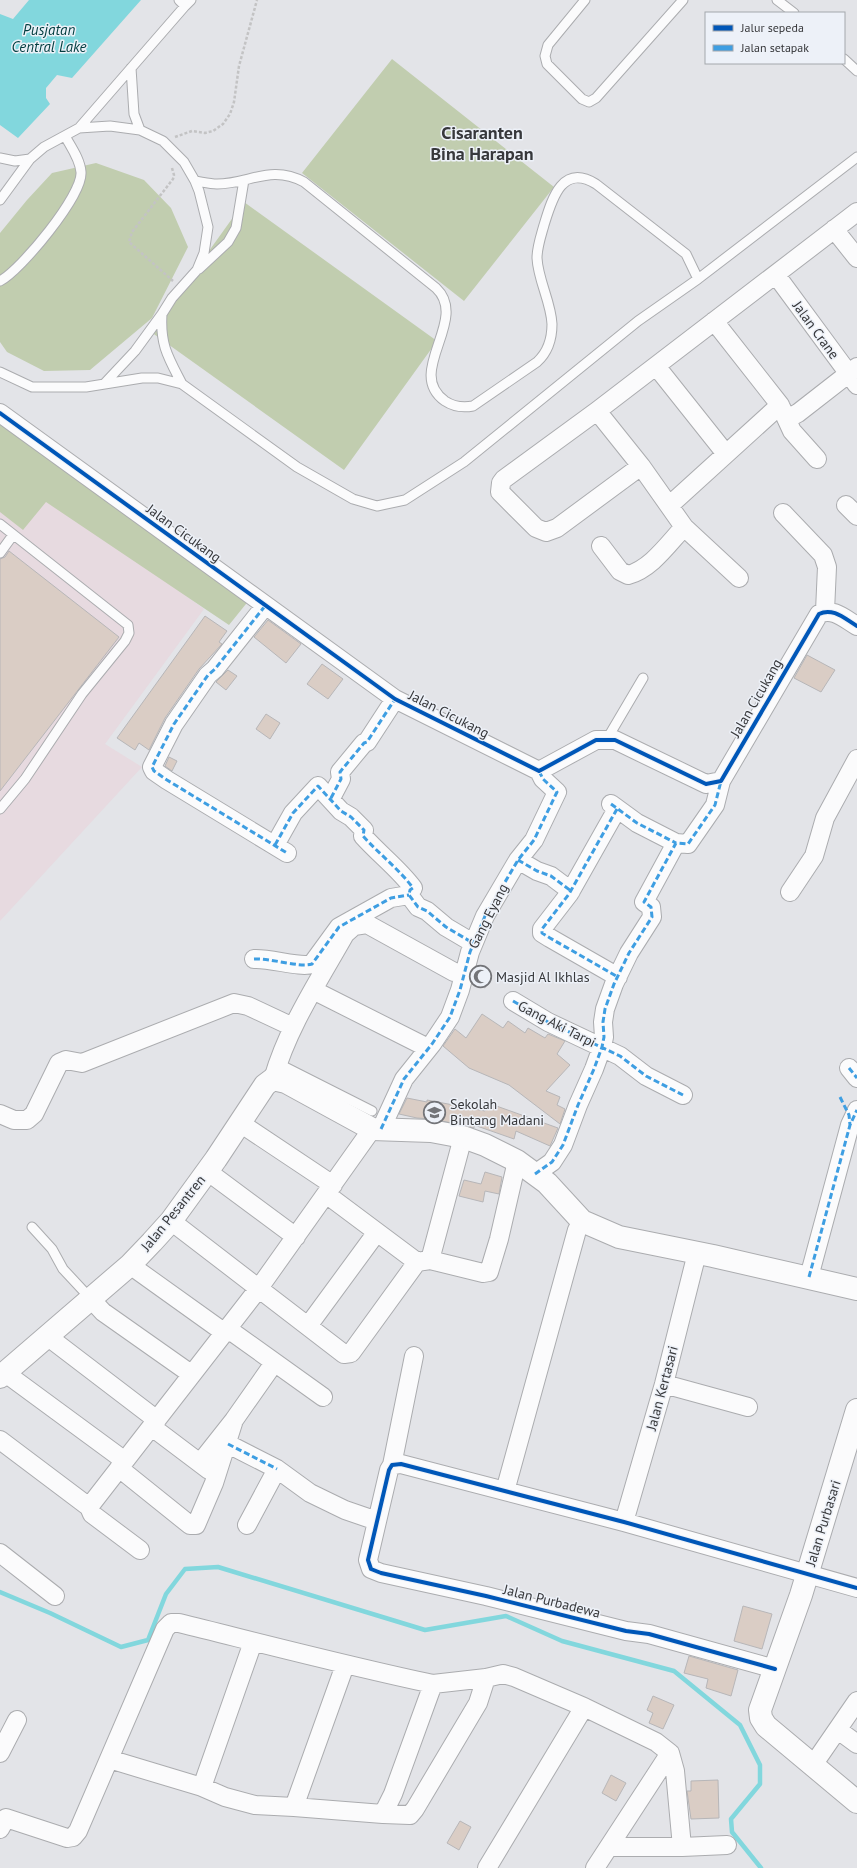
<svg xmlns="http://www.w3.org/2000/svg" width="857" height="1868" viewBox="0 0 857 1868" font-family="'PT Sans',sans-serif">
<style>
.industrial{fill:#e7dae0}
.green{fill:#c1cdaf}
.water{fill:#82d7dd}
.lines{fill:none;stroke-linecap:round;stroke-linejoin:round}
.stream{stroke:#82d7dd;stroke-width:4.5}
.building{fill:#dacdc5;stroke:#b7b6b8}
.lane-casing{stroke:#abacaf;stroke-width:11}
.street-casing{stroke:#abacaf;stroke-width:20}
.secondary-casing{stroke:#abacaf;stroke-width:24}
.path{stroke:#c3c3c4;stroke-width:2.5;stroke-dasharray:3 2;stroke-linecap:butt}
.lane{stroke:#fbfbfc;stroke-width:9}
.street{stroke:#fbfbfc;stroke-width:18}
.secondary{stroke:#fbfbfc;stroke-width:22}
.quiet{stroke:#3e9ee2;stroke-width:3;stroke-dasharray:6 3;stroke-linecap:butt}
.cycleway-casing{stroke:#edf1f8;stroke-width:6}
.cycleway{stroke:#0057b8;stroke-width:4}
.labels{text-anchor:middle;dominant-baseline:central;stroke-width:3;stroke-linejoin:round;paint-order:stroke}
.street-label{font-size:14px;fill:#37383b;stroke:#edf1f8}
.poi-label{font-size:14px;fill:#37383b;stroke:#edf1f8;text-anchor:start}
.water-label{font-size:15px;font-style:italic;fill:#023e40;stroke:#edf1f8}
.district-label{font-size:18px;font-weight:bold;fill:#37383b;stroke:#edf1f8}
</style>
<rect width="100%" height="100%" fill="#e3e4e8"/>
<path class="industrial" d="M0,419L136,559L204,609L105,744L142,767L0,921Z"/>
<path class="green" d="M392,59L554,187L464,301L302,173Z
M96,163L144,180L171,208L188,247L152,318L90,370L44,371L7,352L0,342V233L27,200L52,173Z
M244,202L437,341L344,470L151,332Z
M0,420L254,594L229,625L46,502L23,530L0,512Z"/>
<path class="water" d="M29,0H141L72,78L57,75L46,88V98L50,104L18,138L0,125V14L13,19Z"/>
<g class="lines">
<path class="stream" d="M0,1592L50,1613L121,1647L148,1640L166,1594L185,1569L218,1567L425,1630L506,1616L562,1641L674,1671L740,1725L760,1765V1784L731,1819L732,1832L761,1868"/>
</g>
<path class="building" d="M9,551L119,637L0,791V559L5,557Z
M205,616L227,631L219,642L222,644L199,669L165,718L149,750L139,743L135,750L117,738Z
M268,620L301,644L286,663L254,637Z
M807,655L835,670L821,692L794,678Z
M322,664L343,679L328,699L307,684Z
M228,670L237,676L226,690L216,682Z
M266,714L280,723L270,739L256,729Z
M169,757L177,761L172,771L165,766Z
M477,967L492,975L485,988L473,981Z
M482,1014L503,1028L508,1021L525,1033L528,1028L545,1038L548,1034L565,1041L557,1054L570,1065L546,1091L560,1097L557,1105L565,1109L560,1124L509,1085L469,1068L443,1046L455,1029L466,1038Z
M407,1098L427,1102V1100L485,1111L488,1103L558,1128L550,1146L516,1131L514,1139L474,1125V1128L433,1119L417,1118L399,1114Z
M485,1172L502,1177L499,1194L485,1191L483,1202L459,1196L464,1180L481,1184Z
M743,1606L772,1614L762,1649L734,1641Z
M689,1656L738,1670L731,1696L706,1688L708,1679L684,1673Z
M653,1696L674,1705L663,1729L649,1723L653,1713L647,1710Z
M611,1775L626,1783L616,1801L602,1793Z
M718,1780L719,1818L691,1819L687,1791H691V1781Z
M460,1821L471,1827L459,1850L447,1843Z"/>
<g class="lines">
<defs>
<path id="lane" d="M179,0L185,6L191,0
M585,0L548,45L545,56L547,64L582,99L589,102L596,98L683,0
M777,0L794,13
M844,59L857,71
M131,68L134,114L140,130
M79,128L185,6
M0,158L15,161L30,159
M195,181C202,182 210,184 217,184C249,184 271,164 304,182L436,288C470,320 404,372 445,401C454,407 462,408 473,406L537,362C548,352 552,339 552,324C551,302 538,280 537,258C537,247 541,236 544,225C552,199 562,163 596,184L686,254L698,279
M0,200L30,159L44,147L79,128L110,126L140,130L163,141L184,162L195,181L199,191L208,227L204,253L197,270L172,298L162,314L135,351L104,384
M199,269L228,242L236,228L244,180
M0,281C21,270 83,195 81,172C80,159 71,147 65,136
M162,314C160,345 168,357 182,384
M0,372L32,387H86L142,378H158L182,384L297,467L353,499L377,506L405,500L464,462L638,321L698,279L857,157
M0,524L128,625L129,633L125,641L82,694L25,779L0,809
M0,553L13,535
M607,739L643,678
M277,1063L372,1111
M32,1227L52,1249L63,1269L90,1298"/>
<path id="street" d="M834,229L857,258
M776,275L857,385
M714,321L780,405
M656,366L726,454
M597,411L641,466L684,527L739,578
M0,413L395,699L539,771L596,740H615L706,784L721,781L819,614C833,607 845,619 857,626
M787,419L798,413L857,367
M641,466L557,528L546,532L536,528L500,492L501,483L504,479L597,411L857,212
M670,505L780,405L792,431L817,459
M846,505L857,516
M783,513L823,555L827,567L825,611
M601,546L620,571L628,575C651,569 668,544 684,527
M265,606L215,669L208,675L174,724L152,767L154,771L167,780L287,853
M331,798L341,779L340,772L364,743L367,742L395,699
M611,804L637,823L676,843
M617,809L569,894L542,929V933L550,938L618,977
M275,845L293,813L318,786L341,811L351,817L364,830L363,836C379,854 399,869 413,888L410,890L409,895L418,907L427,911L446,927L473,943
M518,860L537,871L551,876L571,891
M790,892L814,856L825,818L857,759
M254,959C271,958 300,968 312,964L339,927L391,898L409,895
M313,990L422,1045
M513,1001L548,1022L620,1056L646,1076L683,1095
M849,1068L857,1078
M273,1079C288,1027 318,982 345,934L354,926L367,924L454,972
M0,1114L14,1120H27L34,1114L59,1063L66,1060L82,1063L234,1003L248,1006L293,1027
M240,1123L333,1185
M381,1129L404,1079L432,1044L450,1017L460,990L470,952L485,916L518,860L534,840L557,792L543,779L539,771
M207,1171L296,1237
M535,1174L552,1162L563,1145L578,1105L594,1069L602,1047L604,1037L603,1022L605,1009L614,984L629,953L652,917L651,907L644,902L676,843L688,844L715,805L721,781
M326,1194L417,1262L430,1260L483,1273L489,1272L499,1239L517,1161
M171,1221L344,1354L351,1353L417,1262
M430,1260L463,1137
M130,1265L225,1333
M809,1277L850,1125L857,1110
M90,1298L103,1312L191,1374
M308,1326L377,1232
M228,1329L323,1397
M47,1336L157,1420
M4,1372L125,1461
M664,1384L748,1407
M152,1427L209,1470
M0,1440L89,1507
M228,1444L277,1469L310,1493L345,1510L377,1521
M200,1463L234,1420L274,1363
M392,1465L414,1356
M119,1468L190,1525H196L214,1483L234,1420
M505,1491L577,1230L582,1221
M89,1507L259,1288L372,1129
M89,1507L92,1514L140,1550
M624,1522L664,1384L697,1253
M247,1525L277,1469
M0,1553L55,1596
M775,1669L649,1634L626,1631L486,1596L381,1573L371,1569L368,1560L389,1470L392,1465L401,1464L624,1522L857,1588
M838,1730L857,1744
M0,1753L17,1720
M670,1753L675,1771L682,1847
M109,1759L202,1787L225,1797L255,1805L294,1807L383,1814L393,1794L433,1684L486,1678L503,1674L514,1677L584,1707L656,1742L670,1753L595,1868
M813,1765L857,1701
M202,1787L253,1642
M294,1807L345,1665
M383,1814L410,1815L415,1809L478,1703L486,1678
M0,1829L6,1818L67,1838L73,1837L78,1831L165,1629L171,1623H179C264,1644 348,1666 433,1684
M609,1847H682L727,1845
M487,1868L584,1707"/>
<path id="secondary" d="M0,1377L130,1265L152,1242L171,1221L216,1159L265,1085L273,1079L286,1082L372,1129L431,1131L463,1137L485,1145L517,1161L547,1183L582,1221L619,1237L713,1256L857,1289
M857,1410L801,1595L760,1710L761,1718L766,1726L857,1802"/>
</defs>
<use href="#lane" class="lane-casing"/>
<use href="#street" class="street-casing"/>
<use href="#secondary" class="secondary-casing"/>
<path class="path" d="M175,137L192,131L205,133L213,131L223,124L230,114L234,102L239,66L257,0
M172,168L174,175L173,179L132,232L129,242L173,281"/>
<use href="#lane" class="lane"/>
<use href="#street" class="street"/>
<use href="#secondary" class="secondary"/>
<path class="quiet" d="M265,606L215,669L208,675L174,724L152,767L154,771L167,780L287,853
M331,798L341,779L340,772L364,743L367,742L395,699
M611,804L637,823L676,843
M617,809L569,894L542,929V933L550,938L618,977
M275,845L293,813L318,786L341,811L351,817L364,830L363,836C379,854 399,869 413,888L410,890L409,895L418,907L427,911L446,927L473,943
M518,860L537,871L551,876L571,891
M254,959C271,958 300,968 312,964L339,927L391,898L409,895
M513,1001L548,1022L620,1056L646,1076L683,1095
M849,1068L857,1078
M840,1097L849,1115L850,1125
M381,1129L404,1079L432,1044L450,1017L460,990L470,952L485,916L518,860L534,840L557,792L543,779L539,771
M535,1174L552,1162L563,1145L578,1105L594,1069L602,1047L604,1037L603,1022L605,1009L614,984L629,953L652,917L651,907L644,902L676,843L688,844L715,805L721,781
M809,1277L850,1125L857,1110
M228,1444L277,1469"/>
<defs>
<path id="cycleway" d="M0,413L395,699L539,771L596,740H615L706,784L721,781L819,614C833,607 845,619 857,626
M775,1669L649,1634L626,1631L486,1596L381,1573L371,1569L368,1560L389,1470L392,1465L401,1464L624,1522L857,1588"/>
</defs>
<use href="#cycleway" class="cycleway-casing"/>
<use href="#cycleway" class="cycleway"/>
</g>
<defs>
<symbol id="mosque-ring" viewBox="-11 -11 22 22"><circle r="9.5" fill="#edf1f8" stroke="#737478" stroke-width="1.5"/><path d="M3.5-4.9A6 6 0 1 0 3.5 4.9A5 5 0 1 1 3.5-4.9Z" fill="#737478"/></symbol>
<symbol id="school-ring" viewBox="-11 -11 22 22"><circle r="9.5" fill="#edf1f8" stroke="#737478" stroke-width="1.5"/><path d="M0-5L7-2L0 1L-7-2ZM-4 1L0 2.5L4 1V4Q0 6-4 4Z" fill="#737478"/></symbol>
</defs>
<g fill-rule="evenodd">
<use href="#mosque-ring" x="468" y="964" width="25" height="25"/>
<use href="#school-ring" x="422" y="1100" width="25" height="25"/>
</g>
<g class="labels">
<g class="street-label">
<text transform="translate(816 330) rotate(54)">Jalan Crane</text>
<text transform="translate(184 533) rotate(36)">Jalan Cicukang</text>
<text transform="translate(756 698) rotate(-60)">Jalan Cicukang</text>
<text transform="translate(449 714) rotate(27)">Jalan Cicukang</text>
<text transform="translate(488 916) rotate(-63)">Gang Eyang</text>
<text transform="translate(557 1024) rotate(27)">Gang Aki Tarpi</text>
<text transform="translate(173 1213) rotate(-51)">Jalan Pesantren</text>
<text transform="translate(662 1388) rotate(-75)">Jalan Kertasari</text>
<text transform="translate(823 1523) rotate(-73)">Jalan Purbasari</text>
<text transform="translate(552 1601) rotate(14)">Jalan Purbadewa</text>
</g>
<g class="poi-label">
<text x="496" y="977">Masjid Al Ikhlas</text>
<text x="450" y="1104">Sekolah<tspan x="450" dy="16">Bintang Madani</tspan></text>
</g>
<g class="water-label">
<text x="49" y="29">Pusjatan<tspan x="49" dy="17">Central Lake</tspan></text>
</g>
<g class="district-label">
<text x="482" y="132">Cisaranten<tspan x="482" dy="21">Bina Harapan</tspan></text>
</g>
</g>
<rect x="705" y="12" width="140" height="52" fill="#edf1f8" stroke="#a4a7ac"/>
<rect x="713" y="25" width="20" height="6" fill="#0057b8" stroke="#a4a7ac"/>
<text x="741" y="32" font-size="12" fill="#37383b">Jalur sepeda</text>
<rect x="713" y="45" width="20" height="6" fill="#3e9ee2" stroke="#a4a7ac"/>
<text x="741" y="52" font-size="12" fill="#37383b">Jalan setapak</text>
</svg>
